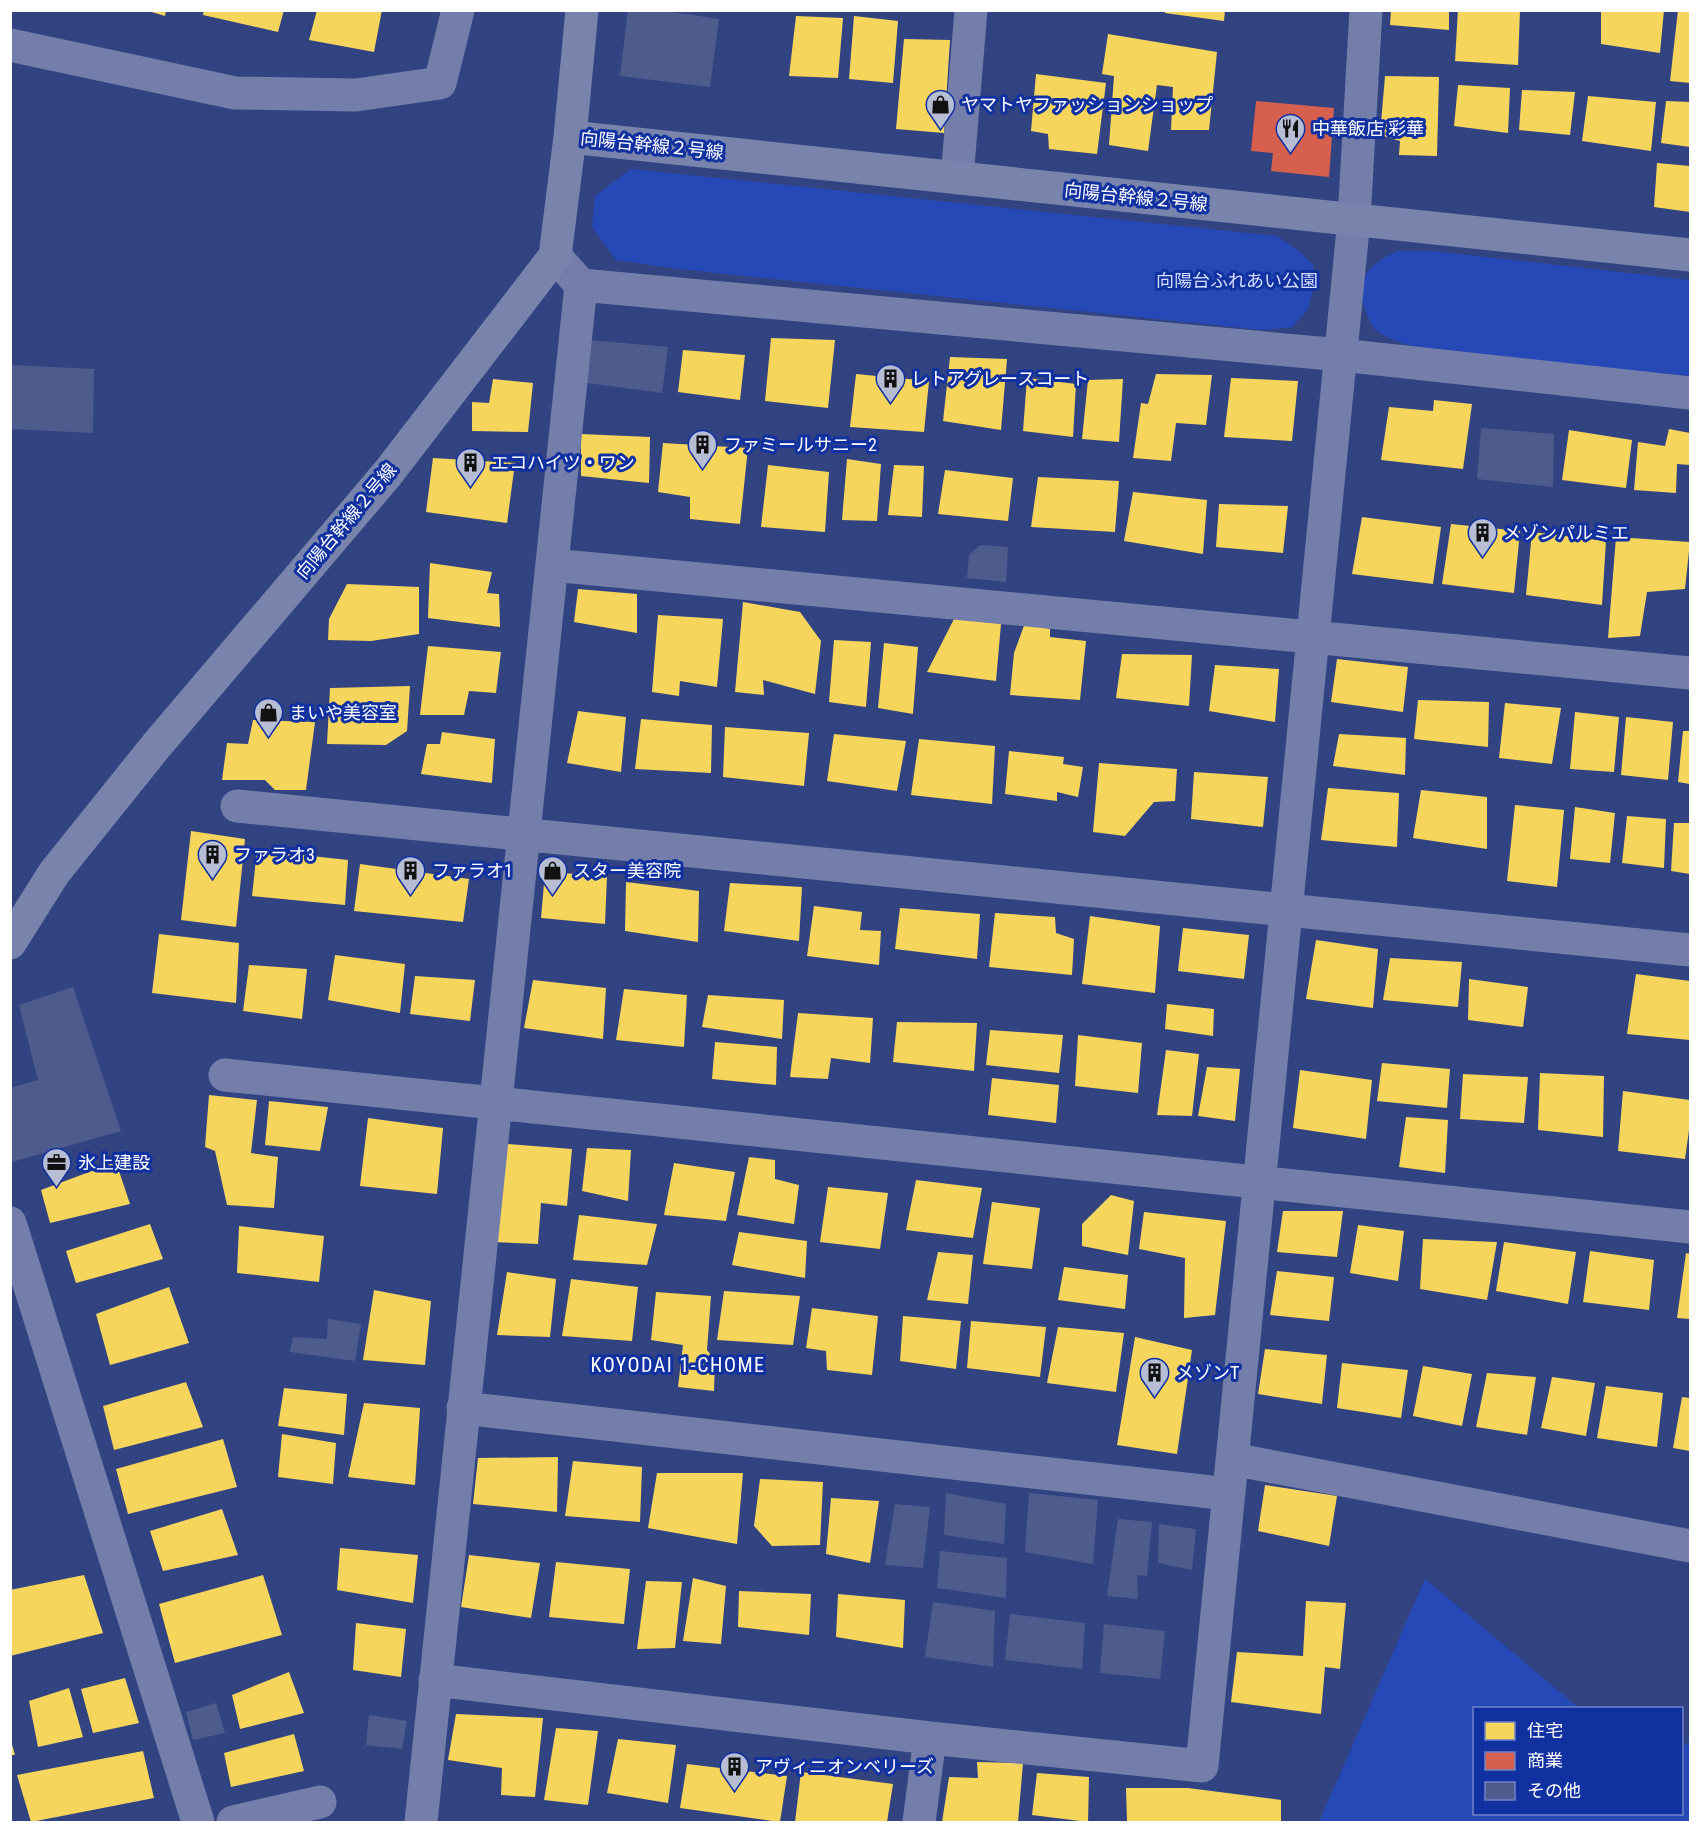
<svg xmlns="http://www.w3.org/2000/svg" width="1701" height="1833" viewBox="0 0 1701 1833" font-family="'Roboto Condensed','Noto Sans JP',sans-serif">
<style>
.green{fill:#2748b7}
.homes{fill:#f6d55c}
.shops{fill:#d6604d}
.building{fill:#4e5c8d}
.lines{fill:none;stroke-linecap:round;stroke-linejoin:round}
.street{stroke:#737eaa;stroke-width:33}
.secondary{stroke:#7984ad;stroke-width:33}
.labels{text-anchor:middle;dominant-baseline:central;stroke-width:6;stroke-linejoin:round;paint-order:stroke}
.poi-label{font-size:18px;fill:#fff;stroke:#1231a1;text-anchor:start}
.street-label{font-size:18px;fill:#fff;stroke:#1231a1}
.park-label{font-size:18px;fill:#d4defe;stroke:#1231a1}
.neighbourhood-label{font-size:20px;letter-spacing:1.5px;fill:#fff;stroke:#1231a1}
</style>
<rect width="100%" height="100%" fill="#324381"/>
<path class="green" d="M631,169L1277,236L1300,252L1313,265V289L1308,309L1292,327L1262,330L679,269L616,260L592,227L595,196Z
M1398,251H1432L1690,280V376C1642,371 1593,367 1545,362C1505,358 1405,355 1376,330C1369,324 1360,297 1361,288C1364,268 1382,258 1398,251Z
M1425,1579L1579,1708H1474V1814H1682V1747L1690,1742V1822H1319Z"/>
<path class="homes" d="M145,10H166L165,16Z
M204,10H284L278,32L203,15Z
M317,10H382L374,52L309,40Z
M1165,10H1225L1224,21L1165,13Z
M1391,10H1449V30L1390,25Z
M1458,10H1520L1518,65L1455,61Z
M1601,10H1664L1660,53L1601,44Z
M1678,10H1690V83L1670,81Z
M796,16L843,18L838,78L789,76Z
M854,16L898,21L893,83L849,79Z
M1108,34L1217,52L1209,130H1171L1173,87L1157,85L1148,151L1109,145L1114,76L1102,74Z
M904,39L950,40L944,133L896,129Z
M1036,74L1106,83L1097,154L1049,149L1048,134L1031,131Z
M1385,76L1439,77L1437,156L1399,155L1400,141L1380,135Z
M1458,85L1510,88L1508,133L1454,126Z
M1522,90L1575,92L1570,135L1519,130Z
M1588,96L1656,102L1651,151L1582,141Z
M1666,101L1690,102V147L1661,143Z
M1657,163L1690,166V212L1654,207Z
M771,338L835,340L828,408L765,401Z
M683,350L745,355L740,400L678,392Z
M950,357L1007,359L1001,430L943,421Z
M856,374L929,381L924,432L850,427Z
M1156,374L1212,375L1206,425L1176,423L1171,461L1133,458L1141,403L1148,404Z
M1027,378L1076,384L1073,437L1023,431Z
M1231,378L1298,381L1292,441L1224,437Z
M493,379L533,383L528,432L472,431V402L489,403Z
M1123,379L1119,442L1082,439L1088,380Z
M1434,400L1472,404L1463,469L1381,460L1389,407L1433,411Z
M1669,429L1690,433V465L1677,464L1676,493L1634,490L1638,442L1665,446Z
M1569,430L1632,440L1626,488L1562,480Z
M581,434L650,437L649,483L581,476Z
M663,443L748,448L740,524L690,519V497L658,492Z
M433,458L515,463L507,523L426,512Z
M847,459L881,464L877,521L842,520Z
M768,465L829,472L825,532L761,527Z
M894,465L924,466L922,517L888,515Z
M945,470L1013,478L1008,521L938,514Z
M1038,477L1119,481L1115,532L1031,527Z
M1133,492L1207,500L1203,554L1124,541Z
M1219,504L1288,506L1283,553L1216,547Z
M1362,517L1441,527L1433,584L1352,574Z
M1451,524L1520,531L1514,593L1442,584Z
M1532,532L1606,541L1602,605L1526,595Z
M1616,537L1690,542L1685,589L1647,592L1640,636L1608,638Z
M430,563L492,572L487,593L499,594L500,627L428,618Z
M347,584L419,587V634L371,641L328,640L329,619Z
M578,589L637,594V633L574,622Z
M743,602L800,612L821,641L815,694L763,680L764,695L735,692Z
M658,615L723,619L717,687L680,681L679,696L652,692Z
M955,617L1001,624L996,681L927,672Z
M1025,623L1050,629V637L1086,641L1080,700L1010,695L1014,653Z
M834,640L871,642L866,707L829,702Z
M884,643L918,647L913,714L878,708Z
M428,646L501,652L496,693L469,691L464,715H420Z
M1122,654L1192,655L1189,706L1116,698Z
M1337,659L1408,667L1403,712L1331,702Z
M1215,665L1279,669L1275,722L1209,711Z
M410,686L407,731L386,745L327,744L330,688Z
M1418,700L1489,702L1488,747L1414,739Z
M1505,703L1561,708L1552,764L1499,758Z
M578,711L626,717L621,772L567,763Z
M1575,712L1619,717L1614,772L1570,769Z
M1626,717L1673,722L1668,780L1621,775Z
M641,719L712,725L711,773L635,769Z
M253,720L315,722L306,790H275L265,780H222L227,743L248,744Z
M725,727L809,733L804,786L723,777Z
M1683,731H1690V784L1678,782Z
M442,732L495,739L492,783L421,774L427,744H440Z
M834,734L906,741L897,791L827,781Z
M1339,734L1406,738L1405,775L1333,766Z
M919,739L995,746L992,804L911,795Z
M1009,751L1064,757L1063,764L1083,767L1078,797L1057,792V801L1005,794Z
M1099,763L1177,769L1175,801L1154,802L1125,836L1093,832Z
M1194,772L1268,777L1263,827L1191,819Z
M1328,788L1399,793L1397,847L1321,840Z
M1421,790L1487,797V849L1413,838Z
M1515,805L1564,810L1557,887L1507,881Z
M1575,807L1615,813L1610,863L1570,859Z
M1627,816L1666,819L1664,868L1622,863Z
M1674,823H1690V874L1671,871Z
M191,831L245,839L236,927L181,920Z
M257,850L348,860L345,905L252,896Z
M360,864L469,879L463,922L354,911Z
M545,872L607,876L605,924L541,918Z
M626,882L699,891L698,942L625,931Z
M730,883L802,887L799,941L724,931Z
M814,906L862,912L860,930L881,931L879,965L807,956Z
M900,908L980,914L977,959L895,949Z
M995,913L1055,917L1056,933L1074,939L1072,975L989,967Z
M1090,916L1160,926L1155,993L1082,984Z
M1183,928L1249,935L1244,979L1178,971Z
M159,934L239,943L236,1003L152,993Z
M1316,940L1378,949L1373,1008L1306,999Z
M335,955L405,964L400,1013L328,1000Z
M1390,958L1462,962L1458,1007L1383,1000Z
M249,965L307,969L302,1019L243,1011Z
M1636,974L1690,981V1040L1627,1034Z
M415,976L475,980L470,1021L410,1014Z
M1469,979L1528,987L1523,1027L1468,1020Z
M533,980L606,988L603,1039L524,1028Z
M624,989L687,995L684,1047L616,1040Z
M708,995L784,1000L782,1039L702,1027Z
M1167,1004L1214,1009L1213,1036L1165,1029Z
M798,1013L873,1018L870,1063L831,1058L828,1079L790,1077Z
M897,1022L977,1023L974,1071L893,1062Z
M990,1030L1063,1035L1059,1073L986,1065Z
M1078,1035L1142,1043L1138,1093L1075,1086Z
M715,1042L777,1047L776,1085L712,1079Z
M1166,1050L1199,1054L1192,1116L1157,1115Z
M1382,1063L1450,1069L1447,1108L1377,1101Z
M1207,1067L1240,1069L1235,1121L1198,1116Z
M1300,1070L1372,1080L1366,1139L1293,1128Z
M1540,1073L1604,1076L1603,1137L1538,1130Z
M1463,1074L1528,1077L1524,1123L1460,1119Z
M992,1078L1059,1085L1056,1123L988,1115Z
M1623,1091L1690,1100V1123L1685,1159L1618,1151Z
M209,1095L257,1100L251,1153L278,1157L274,1208L227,1205L215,1151L205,1147Z
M269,1101L328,1107L320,1151L265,1145Z
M1406,1117L1448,1120L1445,1173L1399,1167Z
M368,1118L443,1128L437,1194L360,1186Z
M507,1144L572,1149L567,1206L541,1203L538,1244L493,1242Z
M587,1148L631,1150L628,1201L582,1191Z
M749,1157L775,1160V1179L799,1185L794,1224L737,1215Z
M116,1162L130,1204L50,1223L41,1190Z
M674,1163L735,1172L726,1221L664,1215Z
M916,1180L982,1188L973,1238L906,1230Z
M828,1187L888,1193L880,1249L820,1242Z
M1111,1195L1134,1201L1128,1255L1082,1246V1224Z
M992,1202L1040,1208L1032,1269L983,1264Z
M1283,1211H1343L1337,1257L1277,1252Z
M1144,1212L1226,1221L1215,1315L1184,1318L1185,1258L1139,1249Z
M579,1215L657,1224L647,1265L573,1260Z
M150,1224L163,1259L76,1283L66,1251Z
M1358,1225L1404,1231L1398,1281L1350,1273Z
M239,1226L324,1236L319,1282L237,1273Z
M739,1232L807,1241L805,1278L732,1265Z
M1423,1239L1497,1242L1487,1300L1420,1289Z
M1504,1242L1576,1252L1568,1304L1496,1291Z
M1590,1251L1654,1260L1649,1310L1583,1302Z
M938,1252L973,1255L968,1304L927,1300Z
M1686,1253L1690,1254V1319L1677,1318Z
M1064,1267L1128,1275L1125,1309L1058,1300Z
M1277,1271L1334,1277L1329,1321L1270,1315Z
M507,1272L556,1279L550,1337L497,1335Z
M571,1279L638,1287L632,1341L562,1336Z
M169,1287L189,1343L110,1365L96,1314Z
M374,1290L431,1301L425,1365L363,1360Z
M724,1291L800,1296L793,1345L717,1340Z
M656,1292L711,1296L707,1350L715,1360L714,1391L678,1387L683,1345L651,1340Z
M812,1308L878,1316L872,1375L827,1370L826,1351L806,1348Z
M903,1316L961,1321L956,1369L900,1361Z
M971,1321L1046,1327L1040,1377L967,1368Z
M1058,1327L1124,1333L1116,1392L1047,1383Z
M1135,1337L1192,1350L1177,1454L1117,1445Z
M1265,1349L1327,1355L1322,1404L1258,1394Z
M1342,1363L1408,1370L1401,1418L1337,1408Z
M1423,1366L1472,1374L1462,1426L1413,1416Z
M1487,1373L1536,1377L1527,1435L1476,1427Z
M1552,1377L1595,1383L1586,1436L1541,1428Z
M186,1382L203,1427L114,1450L103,1406Z
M1606,1386L1663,1393L1657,1447L1597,1438Z
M284,1388L347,1394L344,1435L278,1426Z
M1682,1397L1690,1398V1451L1673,1448Z
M364,1403L420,1408L415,1485L348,1477Z
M282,1434L336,1443L333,1484L278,1477Z
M223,1439L237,1487L128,1514L116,1469Z
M558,1457L557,1512L473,1504L478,1458Z
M573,1461L642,1467L640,1522L565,1516Z
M657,1473H743L737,1544L648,1528Z
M760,1479L823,1482L820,1545L772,1546L754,1526Z
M1265,1485L1337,1496L1329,1546L1258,1531Z
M831,1498L879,1501L870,1563L826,1554Z
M222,1509L238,1555L163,1571L150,1531Z
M340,1548L418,1555L413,1603L337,1590Z
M469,1555L540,1563L531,1618L461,1607Z
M556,1562L630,1569L624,1624L549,1617Z
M84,1575L103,1633L10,1656V1590Z
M263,1575L282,1635L175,1663L159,1604Z
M693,1578L726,1586L721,1644L683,1641Z
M646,1581L682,1582L675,1648L637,1649Z
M739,1591L811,1594L809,1635L738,1627Z
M838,1594L905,1600L903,1648L836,1637Z
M1306,1601L1346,1603L1340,1669L1325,1667L1321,1714L1231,1702L1237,1652L1303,1656Z
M356,1623L406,1629L401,1677L353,1670Z
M289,1672L304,1713L240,1729L232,1695Z
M125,1678L139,1723L93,1733L81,1689Z
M69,1688L83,1737L38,1747L29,1701Z
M456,1714L543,1718L535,1797L501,1795L502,1768L448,1760Z
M556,1728L598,1731L588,1805L544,1800Z
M294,1734L304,1771L231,1787L224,1753Z
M618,1739L676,1745L668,1803L607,1793Z
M10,1741H11L15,1755H10Z
M143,1751L154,1798L31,1822L17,1775Z
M977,1762L1023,1763L1018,1822H942L949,1777L978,1778Z
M687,1764L787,1776L780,1822L680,1808Z
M801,1772L893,1784L887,1822H795Z
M1037,1773L1089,1777L1088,1822L1032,1815Z
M1126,1788H1188L1281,1800V1822H1127Z"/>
<path class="shops" d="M1256,101L1334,108L1329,177L1271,171L1273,153L1251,151Z"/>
<path class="building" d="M628,10H660L719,19L710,87L620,76Z
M588,340L668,347L662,393L587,383Z
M10,365L94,369L93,433L10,429Z
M1481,428L1554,434L1553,487L1477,479Z
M980,545L1008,547L1006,582L967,578L969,555Z
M73,987L121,1131L12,1162L10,1088L38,1080L19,1005Z
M328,1319L361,1324L355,1361L290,1352L293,1337L327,1339Z
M946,1493L1006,1504L1004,1544L944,1535Z
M1029,1493L1098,1500L1093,1564L1025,1552Z
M895,1504L930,1507L923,1568L885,1565Z
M1118,1519L1152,1522L1147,1576L1137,1575L1138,1599L1107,1596Z
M1159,1524L1196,1529L1192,1570L1158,1563Z
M940,1551L1007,1558L1006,1598L937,1588Z
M933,1602L995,1611L993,1667L925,1657Z
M1010,1614L1085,1623L1082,1669L1005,1660Z
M1104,1624L1165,1631L1160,1679L1100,1673Z
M216,1703L225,1733L193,1740L186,1712Z
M369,1715L407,1721L402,1749L366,1745Z"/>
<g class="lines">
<path class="street" d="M10,45L235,93L356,95L440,83L458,10
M957,178L971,10
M581,285L1341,355L1690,393
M552,565L1690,673
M237,806L1690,950
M225,1075L1690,1227
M10,1223L198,1822
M463,1408L1229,1494
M1232,1459L1690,1546
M435,1680L930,1738L1202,1766L1354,219L1366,10
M233,1822L320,1802
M421,1822L581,285L555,256
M919,1822L930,1738"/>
<path class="secondary" d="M570,137L582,10
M10,943L54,873L156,746L388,473L555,256L570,137L1690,255"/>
</g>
<defs>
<symbol id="shop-pin" viewBox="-11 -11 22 30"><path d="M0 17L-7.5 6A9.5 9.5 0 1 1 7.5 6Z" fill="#b7bdd3" stroke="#1231a1"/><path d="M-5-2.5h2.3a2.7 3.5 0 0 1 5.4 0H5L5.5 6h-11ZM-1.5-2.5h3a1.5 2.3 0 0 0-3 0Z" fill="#111"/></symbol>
<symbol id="restaurant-pin" viewBox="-11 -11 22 30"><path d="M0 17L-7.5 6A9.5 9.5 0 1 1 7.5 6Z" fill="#b7bdd3" stroke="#1231a1"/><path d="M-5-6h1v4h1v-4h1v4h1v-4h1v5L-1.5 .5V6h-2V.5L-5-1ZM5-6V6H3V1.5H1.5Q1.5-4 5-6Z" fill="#111"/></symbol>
<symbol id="building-pin" viewBox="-11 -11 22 30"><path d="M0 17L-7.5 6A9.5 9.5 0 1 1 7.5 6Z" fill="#b7bdd3" stroke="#1231a1"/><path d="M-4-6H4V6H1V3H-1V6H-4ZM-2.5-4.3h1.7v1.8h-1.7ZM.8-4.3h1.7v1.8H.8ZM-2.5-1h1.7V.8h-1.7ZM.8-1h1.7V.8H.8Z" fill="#111"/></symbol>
<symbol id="office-pin" viewBox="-11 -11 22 30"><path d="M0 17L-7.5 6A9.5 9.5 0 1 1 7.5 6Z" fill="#b7bdd3" stroke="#1231a1"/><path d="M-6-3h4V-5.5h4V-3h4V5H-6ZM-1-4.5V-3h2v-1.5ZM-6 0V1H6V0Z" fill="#111"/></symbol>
</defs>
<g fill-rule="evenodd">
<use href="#shop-pin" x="924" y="88" width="33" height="45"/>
<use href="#restaurant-pin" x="1274" y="112" width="33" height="45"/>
<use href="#building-pin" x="874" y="362" width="33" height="45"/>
<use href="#building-pin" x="686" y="428" width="33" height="45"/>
<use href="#building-pin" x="454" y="446" width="33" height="45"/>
<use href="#building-pin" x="1466" y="516" width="33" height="45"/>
<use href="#shop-pin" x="252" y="696" width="33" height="45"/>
<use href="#building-pin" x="196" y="838" width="33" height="45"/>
<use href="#building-pin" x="394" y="854" width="33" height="45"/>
<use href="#shop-pin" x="536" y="854" width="33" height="45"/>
<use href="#office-pin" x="40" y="1146" width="33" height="45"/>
<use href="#building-pin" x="1138" y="1356" width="33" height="45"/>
<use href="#building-pin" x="718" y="1750" width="33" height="45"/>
</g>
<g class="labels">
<g class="poi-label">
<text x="961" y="104">ヤマトヤファッションショップ</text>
<text x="1312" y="128">中華飯店 彩華</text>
<text x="911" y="378">レトアグレースコート</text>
<text x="724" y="444">ファミールサニー2</text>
<text x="491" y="462">エコハイツ・ワン</text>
<text x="1503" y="532">メゾンパルミエ</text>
<text x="289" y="712">まいや美容室</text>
<text x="234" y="854">ファラオ3</text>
<text x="432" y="870">ファラオ1</text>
<text x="573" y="870">スター美容院</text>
<text x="78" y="1162">氷上建設</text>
<text x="1176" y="1372">メゾンT</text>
<text x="755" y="1766">アヴィニオンベリーズ</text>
</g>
<g class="street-label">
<text transform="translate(652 145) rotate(6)">向陽台幹線２号線</text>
<text transform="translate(1136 197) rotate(6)">向陽台幹線２号線</text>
<text transform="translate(346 521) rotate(-50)">向陽台幹線２号線</text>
</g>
<g class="park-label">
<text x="1237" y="280">向陽台ふれあい公園</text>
</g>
<g class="neighbourhood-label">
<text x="678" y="1365">KOYODAI 1-CHOME</text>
</g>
</g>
<rect width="1701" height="1833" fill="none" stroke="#ffffff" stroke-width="24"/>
<rect x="1473" y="1707" width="210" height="108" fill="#1231a1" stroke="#7183c7" stroke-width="1.5"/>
<rect x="1485" y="1722" width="30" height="18" fill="#f6d55c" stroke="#7183c7" stroke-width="1.5"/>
<text x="1527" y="1737" font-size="18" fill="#ffffff">住宅</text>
<rect x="1485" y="1752" width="30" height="18" fill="#d6604d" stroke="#7183c7" stroke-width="1.5"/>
<text x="1527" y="1767" font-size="18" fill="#ffffff">商業</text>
<rect x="1485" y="1782" width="30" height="18" fill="#4e5c8d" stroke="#7183c7" stroke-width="1.5"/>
<text x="1527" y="1797" font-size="18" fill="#ffffff">その他</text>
</svg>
